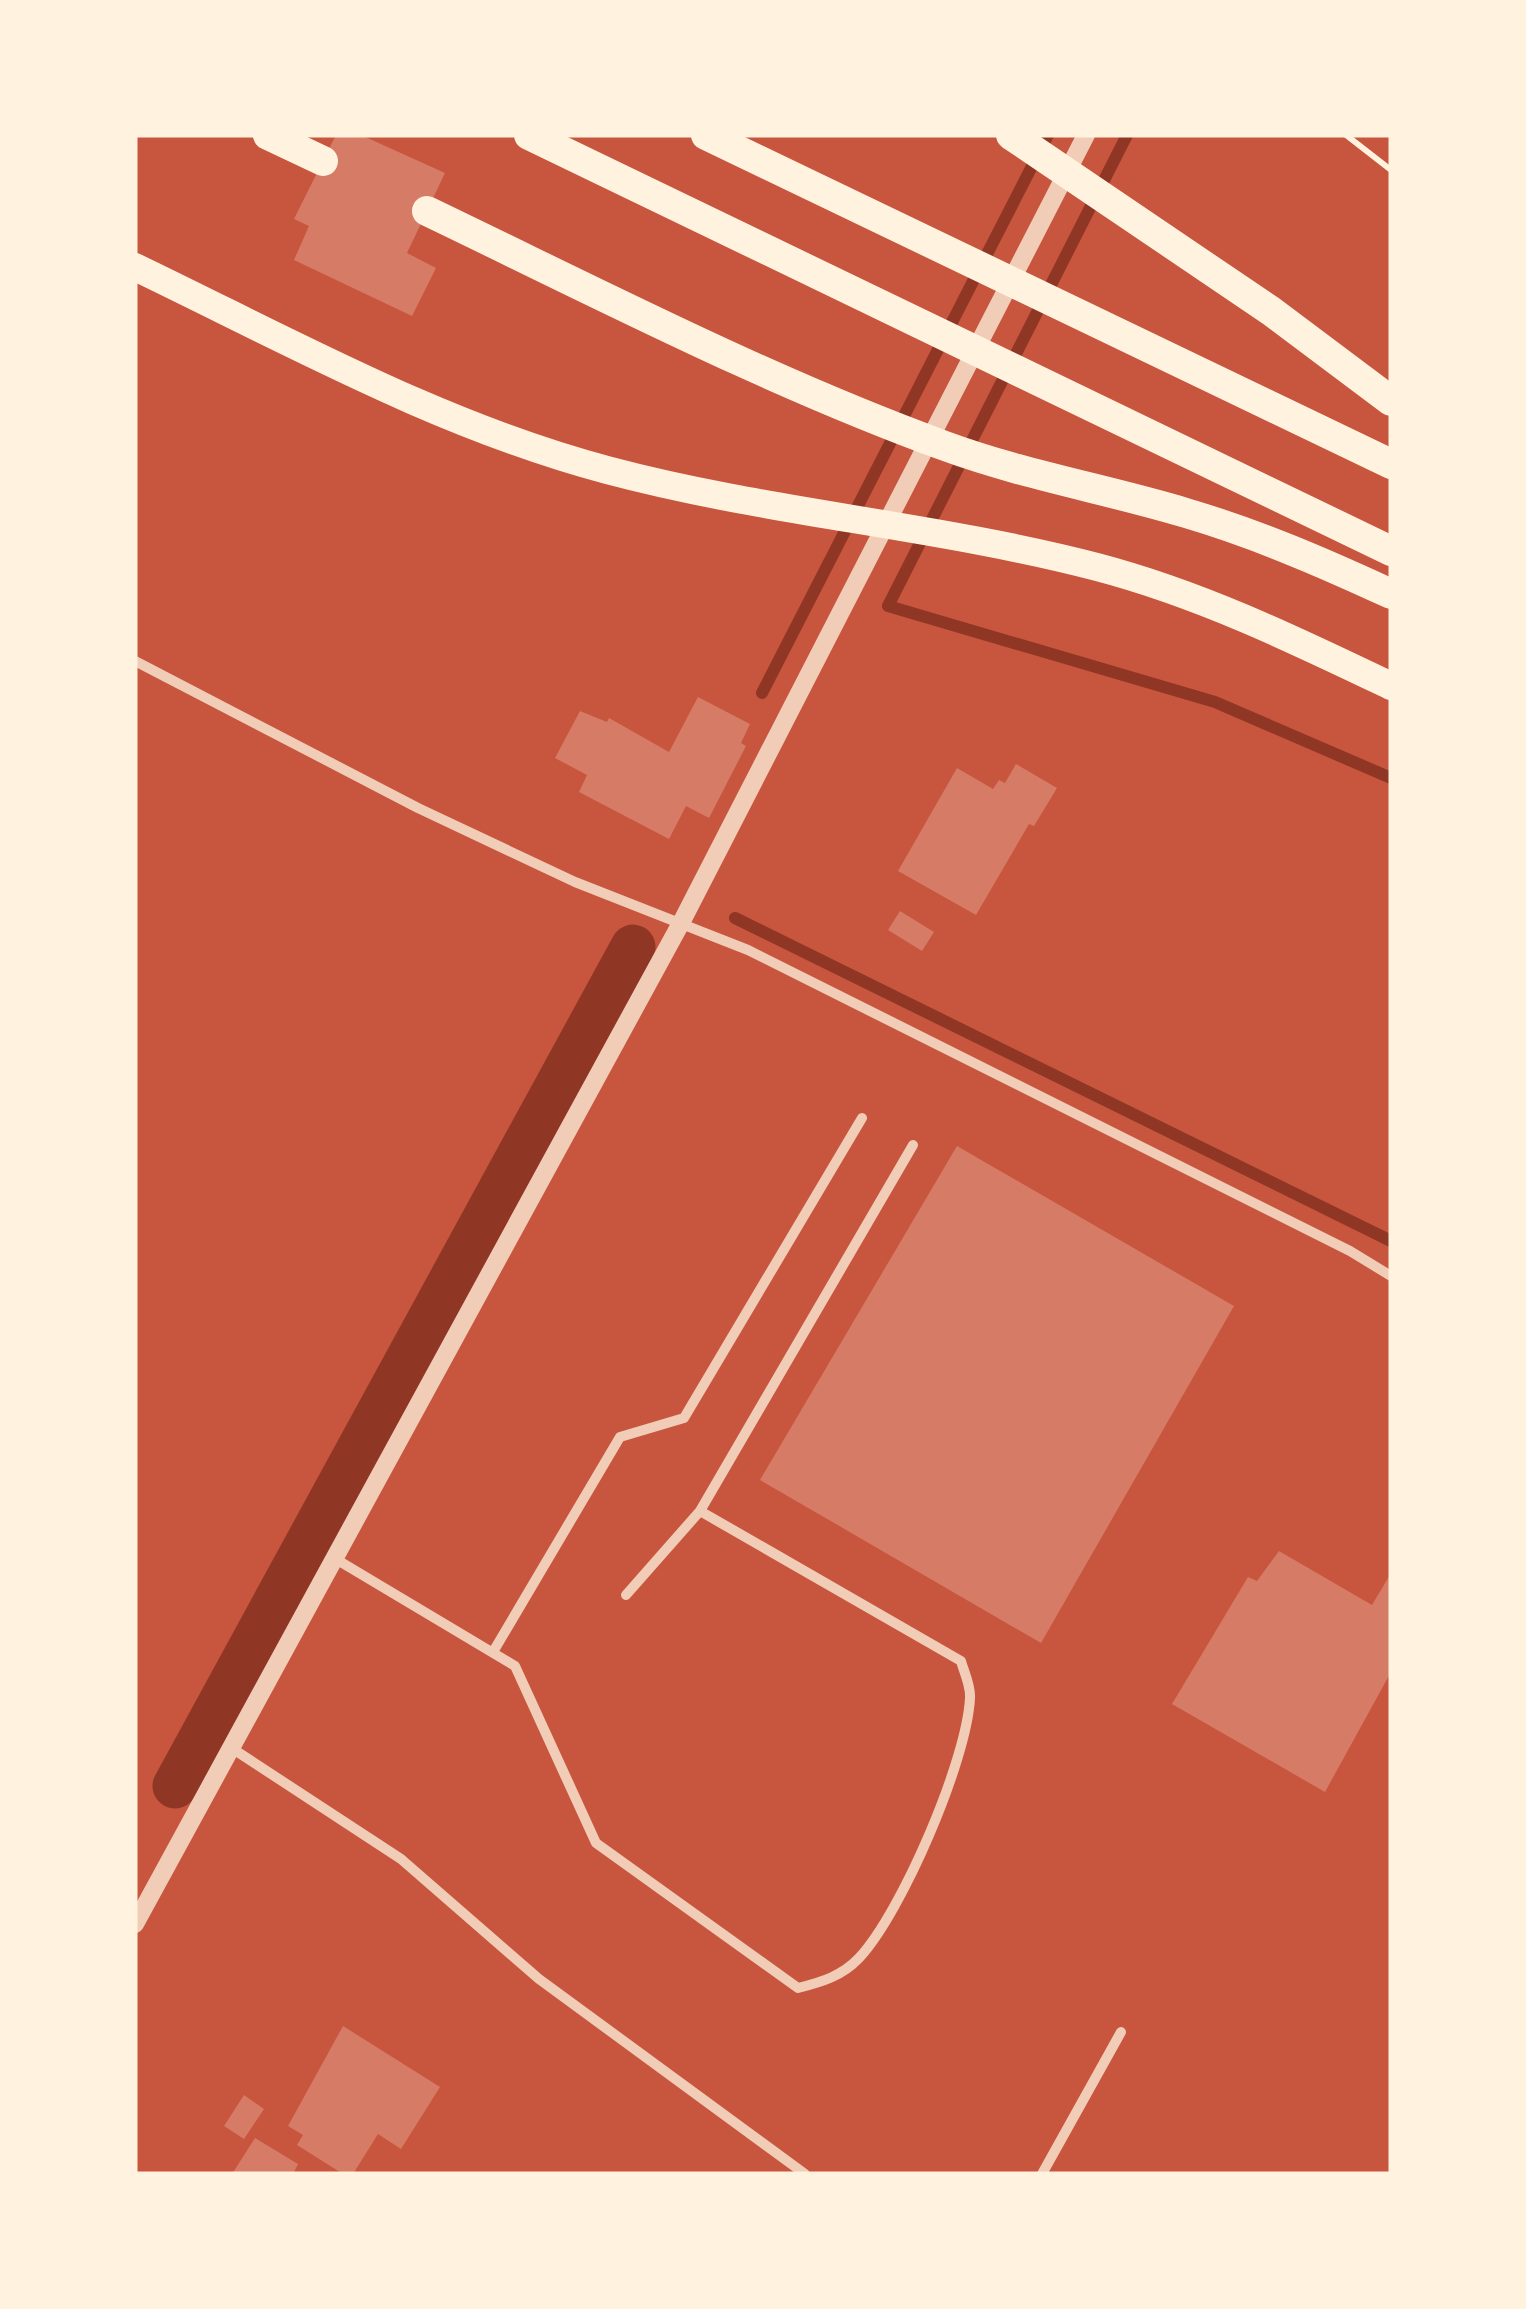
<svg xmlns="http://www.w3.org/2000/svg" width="1526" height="2309" viewBox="0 0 1526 2309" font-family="'Roboto Condensed',sans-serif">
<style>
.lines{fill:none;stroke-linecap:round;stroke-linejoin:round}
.stream{stroke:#8f3625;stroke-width:12}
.canal{stroke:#8f3625;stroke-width:45}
.building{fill:#d67c66}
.path{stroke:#fff3e0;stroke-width:6}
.minor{stroke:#f1ccb7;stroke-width:10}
.tertiary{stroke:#f1ccb7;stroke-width:18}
.trunk{stroke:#fff3e0;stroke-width:28}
.motorway{stroke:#fff3e0;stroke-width:30}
</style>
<rect width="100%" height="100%" fill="#c8553d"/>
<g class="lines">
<path class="stream" d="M1127,135L888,606L1215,702L1391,778
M762,693L1048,135
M735,918L1391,1241"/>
<path class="canal" d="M175,1786L633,947"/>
</g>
<path class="building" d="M336,135H361L445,173L407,253L436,268L412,316L294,260L309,226L294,219Z
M698,697L750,724L741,743L746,746L709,818L686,806L669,839L579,792L587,775L555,758L580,711L607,722L609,718L669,752Z
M1016,764L1057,788L1034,826L1029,824L976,915L898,871L957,768L993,789L999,780L1005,783Z
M900,911L934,932L922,951L888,930Z
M957,1146L1234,1306L1041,1643L760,1480Z
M1279,1551L1372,1605L1391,1573V1672L1325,1792L1172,1704L1248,1577L1257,1581Z
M343,2026L440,2087L401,2149L378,2134L353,2174H343L297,2145L303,2135L288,2126Z
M244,2095L264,2109L244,2139L224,2126Z
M255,2138L298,2164L293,2174H232Z"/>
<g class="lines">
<path class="path" d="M1346,135L1391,170"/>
<path class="minor" d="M135,661L418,808L575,882L748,950L1350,1251L1391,1276
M700,1511L913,1145
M334,1558L515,1666L596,1843L798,1988C822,1982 842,1976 859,1958C902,1912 967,1760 970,1698C971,1686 964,1672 961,1661L700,1511L626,1595
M493,1652L620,1437L684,1418L862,1118
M230,1747L401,1859L539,1979L805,2174
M1042,2174L1121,2032"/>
<path class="tertiary" d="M135,1924L681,923L1086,135"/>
<path class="trunk" d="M135,267C289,341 441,426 607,470C768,513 936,525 1097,567C1200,594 1295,640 1391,686"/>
<path class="motorway" d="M268,135L323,161
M529,135L1391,551
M706,135L1391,464
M1011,135L1271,311L1391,401
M427,211C598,293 767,381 945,446C1024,475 1106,489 1186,513C1257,534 1324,563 1391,594"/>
</g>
<rect width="1526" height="2309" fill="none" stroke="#fff3e0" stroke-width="275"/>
</svg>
